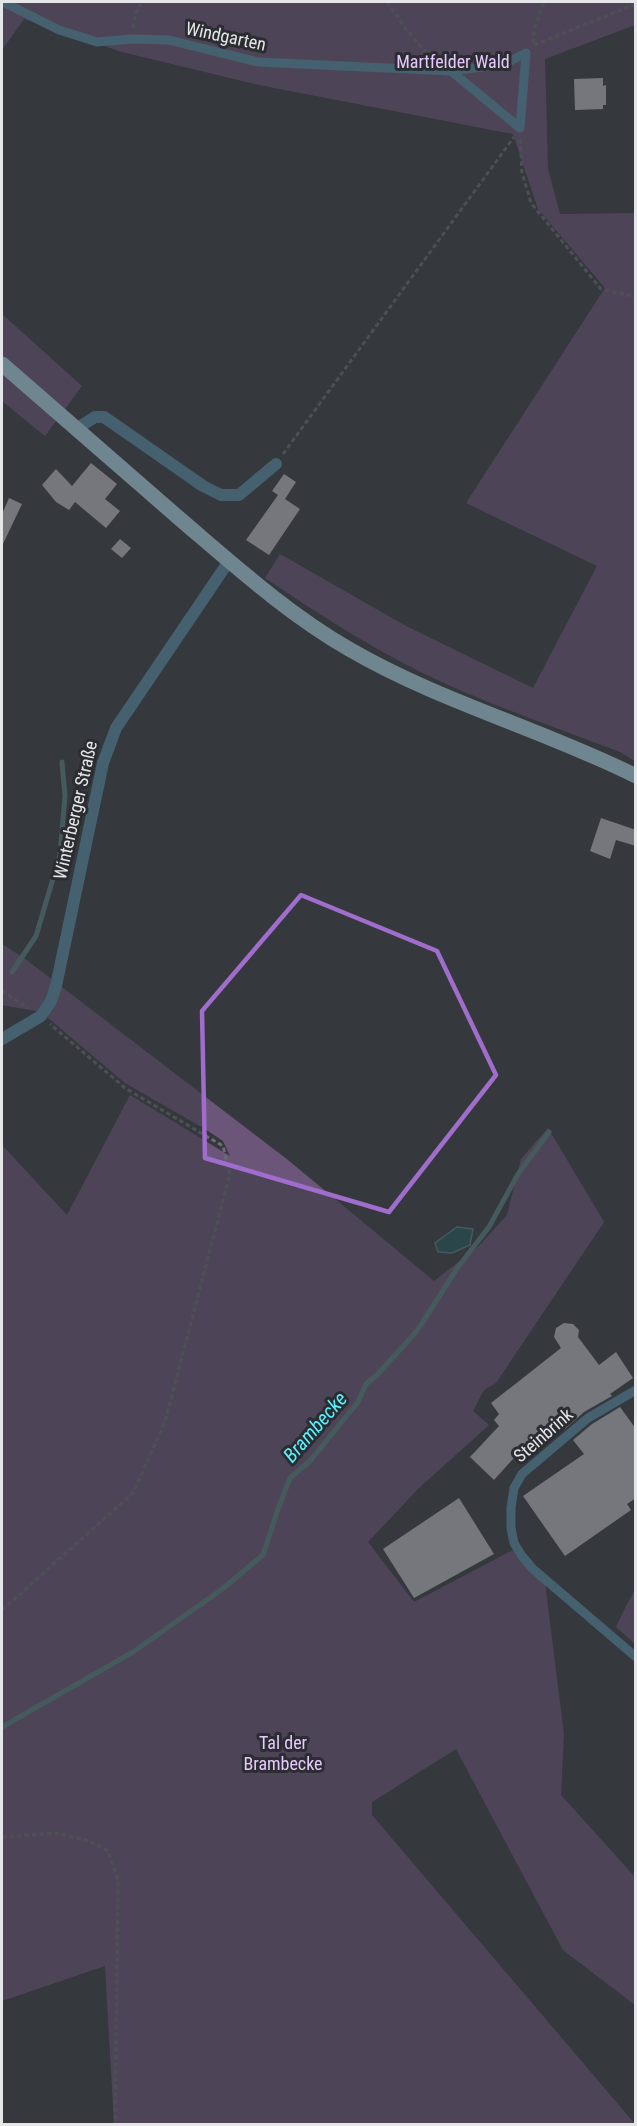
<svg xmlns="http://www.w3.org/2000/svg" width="637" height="2126" viewBox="0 0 637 2126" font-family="'Roboto Condensed',sans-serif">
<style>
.green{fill:#6b5679}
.water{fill:#1f585c;stroke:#5a8386;stroke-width:1.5}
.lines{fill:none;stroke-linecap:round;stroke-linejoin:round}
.stream{stroke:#5a8386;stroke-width:5}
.building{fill:#c3c3c9}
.path{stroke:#6a6d70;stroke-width:3;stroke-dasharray:4.5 3;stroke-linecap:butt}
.lane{stroke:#5991ac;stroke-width:9}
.street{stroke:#5991ac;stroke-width:12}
.primary{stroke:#b6e2f7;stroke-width:15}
.marked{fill:none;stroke:#a06dcd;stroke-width:4.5;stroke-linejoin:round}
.labels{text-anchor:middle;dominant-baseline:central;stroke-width:6;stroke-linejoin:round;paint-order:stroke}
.street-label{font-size:18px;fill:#e4e6e8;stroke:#2b2d32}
.park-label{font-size:18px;fill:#e7c8fc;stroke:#2b2d32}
.water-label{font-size:20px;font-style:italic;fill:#58f2fd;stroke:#2b2d32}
</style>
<rect width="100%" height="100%" fill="#35383c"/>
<path class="green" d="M2,2H635V25L545,59L548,169L560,214L635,213V761L620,752C562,730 502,709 446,684C382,655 323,617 265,578L280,554L406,626L533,688L597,566L466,503L605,288L538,209L513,134L259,85L122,52L24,19L2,50Z
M2,314L82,386L45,436L2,401Z
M2,944L24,958L288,1160L434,1281L478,1247L507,1215L521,1159L548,1128L604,1222L496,1383L484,1390L473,1411L489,1425L419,1488L368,1542L414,1602L513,1550L544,1574L564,1734L561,1795L635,1877V2005L563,1950L456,1749L372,1802V1815L635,2124H114L105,1966L2,2001V1145L67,1215L130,1095L230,1156L223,1141L205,1129L125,1083L41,1012L2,1005Z
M635,1590V1644L616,1627L625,1608Z"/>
<path class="water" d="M457,1227L473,1229L470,1245L452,1253L438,1252L435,1243Z"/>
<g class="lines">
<path class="stream" d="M12,972L36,936L60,855L65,796L62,762
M2,1727L133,1652L221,1590L263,1555L278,1509L290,1478L310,1461L358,1402L366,1384L377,1375L417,1331L458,1267L489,1227L518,1174L549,1132"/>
</g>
<path class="building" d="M603,78V86L606,85V105H603V109L575,110L574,79Z
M91,463L117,484L105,499L120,511L106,528L75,502L69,510L56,502L42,485L56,469L72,486Z
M284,474L296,482L285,499L300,509L269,555L246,540L278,495L272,491Z
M9,498L22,504L2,546V514Z
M120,539L131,548L122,558L111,549Z
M601,818L636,830V846L616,840L610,859L590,851Z
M564,1323L573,1324L579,1330L578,1337L599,1365L616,1352L633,1378L610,1394L612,1396L584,1412L565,1429L564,1427L528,1454L522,1449L494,1480L470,1457L499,1426L494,1420L499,1414L491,1403L561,1348L554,1337L556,1328Z
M620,1407L636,1429V1498L627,1504L631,1510L565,1556L523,1496L584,1454L573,1440L592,1424Z
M459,1498L494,1554L414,1598L383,1549Z"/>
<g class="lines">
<path class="path" d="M387,2L406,29L430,57
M133,28L136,12L142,2
M533,43L534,29L544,2
M534,45L636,4
M520,139L522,173L531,203L601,289L636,297
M283,454L514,137
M2,991L28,1008
M2,1610L133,1493L165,1422L230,1174L223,1146L125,1088L50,1024
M2,1837L57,1833L89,1841L108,1851L118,1880L115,2124"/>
<path class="lane" d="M3,2L59,30L97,42L132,39L169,40L258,62L451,71L504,64L526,53L520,128
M451,71L520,128
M636,1390L588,1418L522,1474L514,1488L511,1508V1528L514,1543L522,1556L533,1569L636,1657"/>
<path class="street" d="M76,429L95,417H104L203,486L221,495H239L276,464
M2,1039L41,1016L51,1001L56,986L103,763L116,728L229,561"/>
<path class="primary" d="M2,364C61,416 121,467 180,519C234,565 288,614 349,649C440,702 542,729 636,776"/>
</g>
<path d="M0 0H637V2126H0ZM301,895L437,951L496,1075L389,1212L205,1158L202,1011Z" fill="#35383c" fill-opacity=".55" fill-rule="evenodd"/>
<path class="marked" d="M301,895L437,951L496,1075L389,1212L205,1158L202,1011Z"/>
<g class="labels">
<g class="street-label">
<text transform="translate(226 36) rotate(12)">Windgarten</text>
<text transform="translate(75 810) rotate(-77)">Winterberger Straße</text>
<text transform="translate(543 1435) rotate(-41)">Steinbrink</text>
</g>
<g class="park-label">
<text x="453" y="61">Martfelder Wald</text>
<text x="283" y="1742">Tal der<tspan x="283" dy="21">Brambecke</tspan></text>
</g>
<g class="water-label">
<text transform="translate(315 1427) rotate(-49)">Brambecke</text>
</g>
</g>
<rect width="637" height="2126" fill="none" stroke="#e4e6e8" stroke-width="6"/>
</svg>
